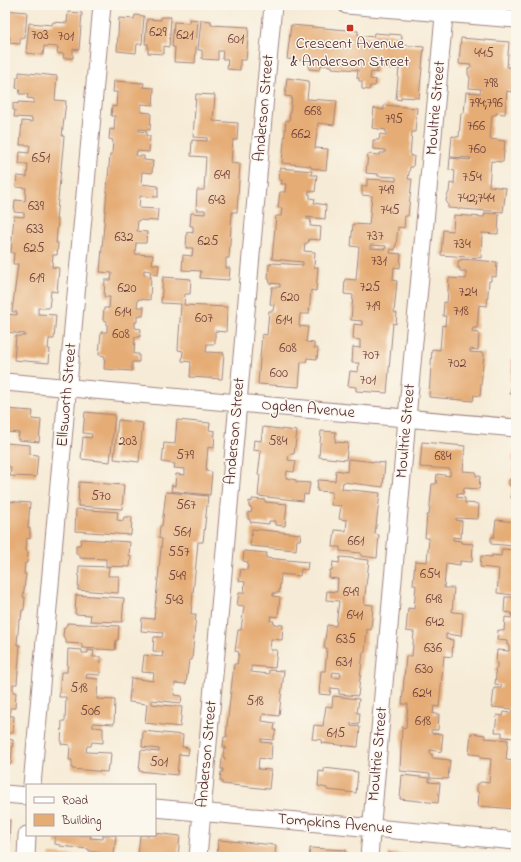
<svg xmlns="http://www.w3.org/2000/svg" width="521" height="862" viewBox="0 0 521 862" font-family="'Indie Flower',sans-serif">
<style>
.building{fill:#e5ac74;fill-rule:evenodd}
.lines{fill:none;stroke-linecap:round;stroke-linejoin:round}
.minor-casing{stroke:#a08580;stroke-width:19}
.minor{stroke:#fff;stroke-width:17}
.poi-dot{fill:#c8321e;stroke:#fbf7ec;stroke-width:1.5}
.labels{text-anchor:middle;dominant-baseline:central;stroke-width:3;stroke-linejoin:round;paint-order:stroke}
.number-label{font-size:14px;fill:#71423d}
.poi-label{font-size:16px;fill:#4a1f2b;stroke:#fbf7ec}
.street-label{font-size:16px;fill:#4a1f2b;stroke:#fbf7ec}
</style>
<rect width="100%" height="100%" fill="#fbf7ec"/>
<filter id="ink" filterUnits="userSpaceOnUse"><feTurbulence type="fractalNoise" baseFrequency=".025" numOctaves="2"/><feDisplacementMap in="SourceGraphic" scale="8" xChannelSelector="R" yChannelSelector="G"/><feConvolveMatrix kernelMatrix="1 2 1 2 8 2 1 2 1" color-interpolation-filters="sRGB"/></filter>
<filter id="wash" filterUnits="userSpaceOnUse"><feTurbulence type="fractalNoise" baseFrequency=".012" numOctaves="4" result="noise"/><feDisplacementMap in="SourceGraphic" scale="16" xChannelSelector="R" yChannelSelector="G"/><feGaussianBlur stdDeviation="0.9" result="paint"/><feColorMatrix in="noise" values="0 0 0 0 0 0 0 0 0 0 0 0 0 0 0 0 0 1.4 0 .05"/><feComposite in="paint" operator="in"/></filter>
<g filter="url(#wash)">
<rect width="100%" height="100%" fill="#f6ebd6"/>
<g id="blocks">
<path class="building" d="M5,10L27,12L25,38H20V44L9,43L10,37L5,36Z
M68,12L82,13L79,50L73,49V58H63L64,54L57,53L58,47L44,46L43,55L26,53L29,23L52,25L53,22L67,23Z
M135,15L144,16L142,44H137L136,53L117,51L119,18L134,19Z
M161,17H171L169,47L164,46V54L148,53V44H145L147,19L161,20Z
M189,19L198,20L195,63L174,62L175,47H172L174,22L189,23Z
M201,20L211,21V25L249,27L246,60H240V70L227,69L228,59H222L223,51H218V60L202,59V50H198Z
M291,25L358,31V35L373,37L374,33L402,35L401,45L424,47L419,98L401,97V100L396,99L399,68L377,66V73L371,72L370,79L376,80L375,86H370L369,90L362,89V81H359V78H357L358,70L332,68V66L321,65L320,70L309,69L310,61L287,59Z
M461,38L509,42L507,67L514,68L512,92L507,91L505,114L496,113V115H492L490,139L505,141L503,162L491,161L489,186L506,188L503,212L448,208V204L446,201L447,196L449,192L450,183L454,184L455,171L449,170L450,158L470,160L471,158L450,157L452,136L459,137L461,113H464L466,92L480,93L481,89L469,88L470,78L468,74V69L471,67V65L459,64Z
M19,72L57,76L55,100L66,101L62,136H64L63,148L56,220H58L56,243H58L57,255H53L52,267L59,268L57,292L51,291L49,308H38V314L56,315L54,339H49L48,349H50L49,363L14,360L16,336H25V334L5,332V314L17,315V312H12L18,264H13L14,253H11L14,216L24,217V213L14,212L15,200L25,201L26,188L16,187L17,176L27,177L28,164H19L20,152L29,153L30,145H20L22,121L32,122V118L14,117L15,110H13V103L18,104V102L34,103V99L27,98L28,94H19L20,89L16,88L17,77H19Z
M287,78L309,81L307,99L337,101L334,125L318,123L315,148L328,149L326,170L311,168V166L282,163L286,120L289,121L292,97L285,96Z
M114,81L144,83L143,87L154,88L153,105L141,104V112L151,113L150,130L139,129V131L147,132L146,136H150L149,152L137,151L136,156H144V160L153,161L152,173L142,172L141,184L158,186V197L140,196L139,208L158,209L157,221L138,220L137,231L147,232L146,243H136L135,254L153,255L152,264L159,265L158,275L150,274L151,271L144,270V275L151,276L150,300L138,299L137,307H144L143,316L137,315V322H135V328L141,329L140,337H135L134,354H139V362H132V371L104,369L105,356L99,355L101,332H107V321L103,320L104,308H109L110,297H104L105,280H111L112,273L100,272L110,154H112L113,140L109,139L110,129L114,130L115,116H111L112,106L116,107L117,92H113Z
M196,94L215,95L213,121L238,123L237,140H233L231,163L240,164L237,212H232L229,258H226V268H230L229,280L200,278L201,271L182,270L183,255L192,256L193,248H186L187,232L193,233V226H190L191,213L205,214V210H196L197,190H204L206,157L191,156L192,140L207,141V138L193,137Z
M384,105L417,108L415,132H412L410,156H414L413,167H410L408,179H412L408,216H405L404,228L398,227L396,246H395V250L391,249L390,253L401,254L400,268L394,267L393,280L397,281L394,313H397L396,324L393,323L387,393L356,391V387L348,386L350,371L358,372L359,363H352L353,347L360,348V340L353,339L354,324L362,325V321L351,320L353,295L344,294L345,279L356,280L359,247L351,246L353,224L369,225L372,196L362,195V186H367V179L396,181V177L378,176V174L366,173L368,154L380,155V153H385V150L373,149V140H379L380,134L386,135V130L372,128L374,108L384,110ZM370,245L386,246L385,249L370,248Z
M280,168L312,171L311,175H317L315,192L309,191L308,194H310V198L315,199L314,203L326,205L325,219L307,217V219H311L310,226L321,227L320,240L309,239L308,243H305L304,251L315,252L314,267H318L316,291L311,290L309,314H300L299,326L308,327L306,342L314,343V348H318L317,359L307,358L306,362H301L299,387L258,384L262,334L267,335L269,311H273L274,305L270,304L272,287H280V284L269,283L270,280L268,279L269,264L271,265V263L303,265V262L272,259L276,216H281L282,208H278L280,192H285L286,184H281L282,180H279Z
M485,213L499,214L498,234L482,233L481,258L441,255L443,230L453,231L454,215L484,217Z
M461,259L497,262L496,277L491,276V281H489L487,306L479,305L477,328H473L472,332L479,333L478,350L470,349V352L484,353L480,396L474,395L473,401L429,397L432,349L440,350L442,325L445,326L446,316H443L444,302L447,303L449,278L466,279V271H460V268H458V261H461Z
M163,277L191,279L190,294H185L184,305L227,307L226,332L215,331V344H207L206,352L224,353L222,379L190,377L191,362L182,361L183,351L178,350L181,304L161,303Z
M512,359L516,360V395L510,394L512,381H510Z
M5,409L33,411L32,419L41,420L39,442L18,440L19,433L5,432Z
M85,412L115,415L110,462L81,459L83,437L91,438L92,434L83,433Z
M118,420L143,423L139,462L114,459Z
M177,420L210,423L209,430L215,431L214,448L208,447L206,471L212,472L210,495L171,491L172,485L175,486L176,474L185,475V469L174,468L175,464L162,462L164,443L175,444Z
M263,427L297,431L294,454H289L288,460L296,461L294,472L287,471L286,478L296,480V482L310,483L308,495L304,494L303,501L258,496L260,475H258L261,451L253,450L254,440L261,441Z
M321,431L336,432L335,442L348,443L346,460L319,457Z
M422,442L465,446L463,471L476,472V476H480L479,489L464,488L463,494L457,493V497L465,498V503L479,504L478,519L456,518V520L462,521L461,538L453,537V540L461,541V543L473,544L472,562L460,561V565L446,563L444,588H454L452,612L463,613L461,636L446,634V639L453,640L452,657L444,656L439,707L434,706L433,714H439L438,730H431V733L443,734L441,752L430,750V754H432V758L450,760L448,779L430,778V774L400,771L402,727L406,728L408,704H402L406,656H412L414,632L406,631L408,608L414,609L416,585H413L415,561L427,562L429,538H425L427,515H429L432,484H436L437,474L450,476V469L420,467Z
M5,443L30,445V454L38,455L36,477L10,476L11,467L5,466Z
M516,452V499L511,498L512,488L509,485V480L513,477V474L514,463L512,461V456Z
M348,459L385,463L383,487L343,482L342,489L380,493L375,534L379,535L377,558L361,556V553L340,551V547H333L335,530L346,531L347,520L339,519L341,506L331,505L332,492L317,491L318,480L335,481L336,470L347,472Z
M79,482L124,485L122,509L78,506Z
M166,492L208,496L203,542H198L191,614H196L192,660H189L186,684L175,683L174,695L182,696L181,703L152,700V704L182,707L180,727L145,723L147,704L129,702L131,678L153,681L154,673L142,672L144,655L162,657L163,652L153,651L154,637H162L163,633L141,631L142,618L154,619L162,539L159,538L160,526H162Z
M252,499L265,500V502L287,504L285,526L275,525V521H269V524L250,522V519H248V512L251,513L252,508L249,507V501L252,502Z
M5,501L30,503L28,528H30V539L27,538L26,551L28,552L27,563H25L24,574H26L23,597H25L24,610H22L21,620H19L17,645H20L17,684H13V692H16L15,708H10V716H14L13,733H8L7,739L13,740L11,764H5Z
M76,509L118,512L117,520L123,521L124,517H132L131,535L75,531Z
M496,520L516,522V546L491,544V537H494Z
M252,529L301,534L300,540H297L296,550L250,546Z
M81,539L130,542L129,556H131L130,567L106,566V559L80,558V554H76V545H80Z
M502,549L516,550V738L502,737V732H495L497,715L503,716L504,712L511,713L512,709L492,707L494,688H501L502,685L495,684L496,675L495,669L497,667V663H496L497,650L509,651V645H507V641L497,640L498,630L504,631L505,617L511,618L512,613L504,612L505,597H514V595L497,593L499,569L480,567L481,556L492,557V555L501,556Z
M244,551L267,553L266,558L308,562L307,570L301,569L300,576L281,574L279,593H273V596L280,597L278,617L271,616L270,621H274L273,624L283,625L282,640L271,639L270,650H277L275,668L251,666V672L269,674V670L284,671L279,716L263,714L262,721L275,723L274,730H276L273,740L261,739V742L272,743L271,760L259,758L258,769L271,770L269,789L222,784V781H220L221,772H223V769H221L222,759L225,760V758L223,757L224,749H226V747H223L224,737H227V735H226L234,664H237L239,652L235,651L238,630H241L244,606L237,605L239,593H244L245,582L239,581L241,569L247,570L248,562L243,561Z
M340,557L369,560L364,604L373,605L371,630L367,629L365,652H363L358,696L339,694V689L331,688L330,695L319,694L321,671H325L327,648H324L327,625L336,626L339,601L326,600L327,591L337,592L338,579L329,578L330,570H332L333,562L339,563ZM333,672L341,673L340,678L332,677Z
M79,566L109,567L108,576H119L118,593L78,590Z
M76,595L124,598L122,622L90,621L91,615L75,614Z
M67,623L119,626L118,640H116L115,650L82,648V644L66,643V640L63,636L64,628L67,625Z
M68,649L82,650V653H88V650L94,651L93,657H101L100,675L87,674L86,678L98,679L97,699L115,700L114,724L93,723V727L103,728V743L92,742L91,746H87L86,752L111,753L110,765H108L107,772L72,769V760H69L70,745L61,744L62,721H65L66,697H59L61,672H67Z
M333,696L359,699L357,713H360L359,724L351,723V726L360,727L358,747L321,743L322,740L312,739L314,725L323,726L326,706L332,707Z
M143,731L183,735L182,747L189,748L188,755L179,754L177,775L139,771L141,750L159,752V749L142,747Z
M471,733L485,735V738L508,740L506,760L516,761V785L515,791H516V809L478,806L479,793L477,791V785L481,782L489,783L491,759L480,758V755L469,754Z
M324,768L358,772L356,793L327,790V788L318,786L319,771L324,772Z
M402,775L429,778V782L440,783L438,803L400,799Z
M5,820H10L9,845H5Z
M155,833L180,836L178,857H123L124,855L138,856L140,835H155Z
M55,835H91L90,838L103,839V835H116L114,855L89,851V849L60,846V845L55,844Z
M218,840L276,845L275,855H265V857H217Z
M310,848L346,850L345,853H348V857H309Z
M388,853L419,856V857H388Z
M50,854L77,856V857H49Z"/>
</g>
</g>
<g filter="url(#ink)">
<use href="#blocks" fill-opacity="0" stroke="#a08580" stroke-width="1"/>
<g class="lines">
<defs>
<path id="minor" d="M347,5L516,19
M5,382L516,428
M32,785L102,5
M5,794L27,796
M155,808L516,841
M26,857L27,835
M198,857L273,5
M369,857L407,418L445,5"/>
</defs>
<use href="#minor" class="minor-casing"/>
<use href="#minor" class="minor"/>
</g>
</g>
<rect class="poi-dot" x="346" y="24" width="8" height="8" rx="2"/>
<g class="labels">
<g class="number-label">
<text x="158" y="32">629</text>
<text x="40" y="35">703</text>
<text x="185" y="35">621</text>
<text x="66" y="36">701</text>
<text x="236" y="39">601</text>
<text x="484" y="53">445</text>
<text x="491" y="83">798</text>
<text x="486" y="103">794;796</text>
<text x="313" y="111">668</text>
<text x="394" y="119">795</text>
<text x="476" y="126">766</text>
<text x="301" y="134">662</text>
<text x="477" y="149">760</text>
<text x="41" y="158">651</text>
<text x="222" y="175">649</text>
<text x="472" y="177">754</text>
<text x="386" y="190">749</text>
<text x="476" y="198">742;744</text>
<text x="217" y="200">643</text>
<text x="36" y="206">639</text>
<text x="390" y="210">745</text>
<text x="35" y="229">633</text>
<text x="375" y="236">737</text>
<text x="124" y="237">632</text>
<text x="208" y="241">625</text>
<text x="462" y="244">734</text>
<text x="34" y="248">625</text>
<text x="379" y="261">731</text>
<text x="37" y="278">619</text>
<text x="370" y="287">725</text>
<text x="127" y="288">620</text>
<text x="468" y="292">724</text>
<text x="290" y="297">620</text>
<text x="373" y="306">719</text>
<text x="461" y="311">718</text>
<text x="123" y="312">614</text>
<text x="204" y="318">607</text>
<text x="284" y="320">614</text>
<text x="121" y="334">608</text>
<text x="288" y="348">608</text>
<text x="371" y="355">707</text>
<text x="457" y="363">702</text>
<text x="279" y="373">600</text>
<text x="368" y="380">701</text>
<text x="128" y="441">203</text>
<text x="278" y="441">584</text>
<text x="185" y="455">579</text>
<text x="443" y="456">684</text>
<text x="101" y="496">570</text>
<text x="186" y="505">567</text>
<text x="182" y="532">561</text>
<text x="356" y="541">661</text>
<text x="179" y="552">557</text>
<text x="430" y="574">654</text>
<text x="177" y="576">549</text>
<text x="351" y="592">649</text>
<text x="434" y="599">648</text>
<text x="174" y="600">543</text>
<text x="355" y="615">641</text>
<text x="435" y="622">642</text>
<text x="346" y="639">635</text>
<text x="433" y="648">636</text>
<text x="344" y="662">631</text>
<text x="424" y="669">630</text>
<text x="79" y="688">518</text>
<text x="422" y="693">624</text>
<text x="255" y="701">518</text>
<text x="90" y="711">506</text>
<text x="423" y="721">618</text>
<text x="336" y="733">615</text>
<text x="159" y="762">501</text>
</g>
<g class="poi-label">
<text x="350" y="44">Crescent Avenue<tspan x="350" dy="18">&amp; Anderson Street</tspan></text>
</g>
<g class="street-label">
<text transform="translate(264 108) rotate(-85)">Anderson Street</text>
<text transform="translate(436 108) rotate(-85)">Moultrie Street</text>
<text transform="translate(67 395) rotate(-85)">Ellsworth Street</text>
<text transform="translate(308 409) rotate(5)">Ogden Avenue</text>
<text transform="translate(235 431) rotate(-85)">Anderson Street</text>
<text transform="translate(406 431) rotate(-85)">Moultrie Street</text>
<text transform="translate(207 754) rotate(-85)">Anderson Street</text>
<text transform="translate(378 754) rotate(-85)">Moultrie Street</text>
<text transform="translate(335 824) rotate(5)">Tompkins Avenue</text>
</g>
</g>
<rect width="521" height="862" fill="none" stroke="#fbf7ec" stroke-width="20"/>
<rect x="26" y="784" width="130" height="52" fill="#fbf7ec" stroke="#b4a19f"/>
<rect x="34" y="797" width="20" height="6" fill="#ffffff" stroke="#b4a19f"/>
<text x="62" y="804" font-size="12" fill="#4a1f2b">Road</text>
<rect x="34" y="814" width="20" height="12" fill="#e5ac74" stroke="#b4a19f"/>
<text x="62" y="824" font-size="12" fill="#4a1f2b">Building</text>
</svg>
